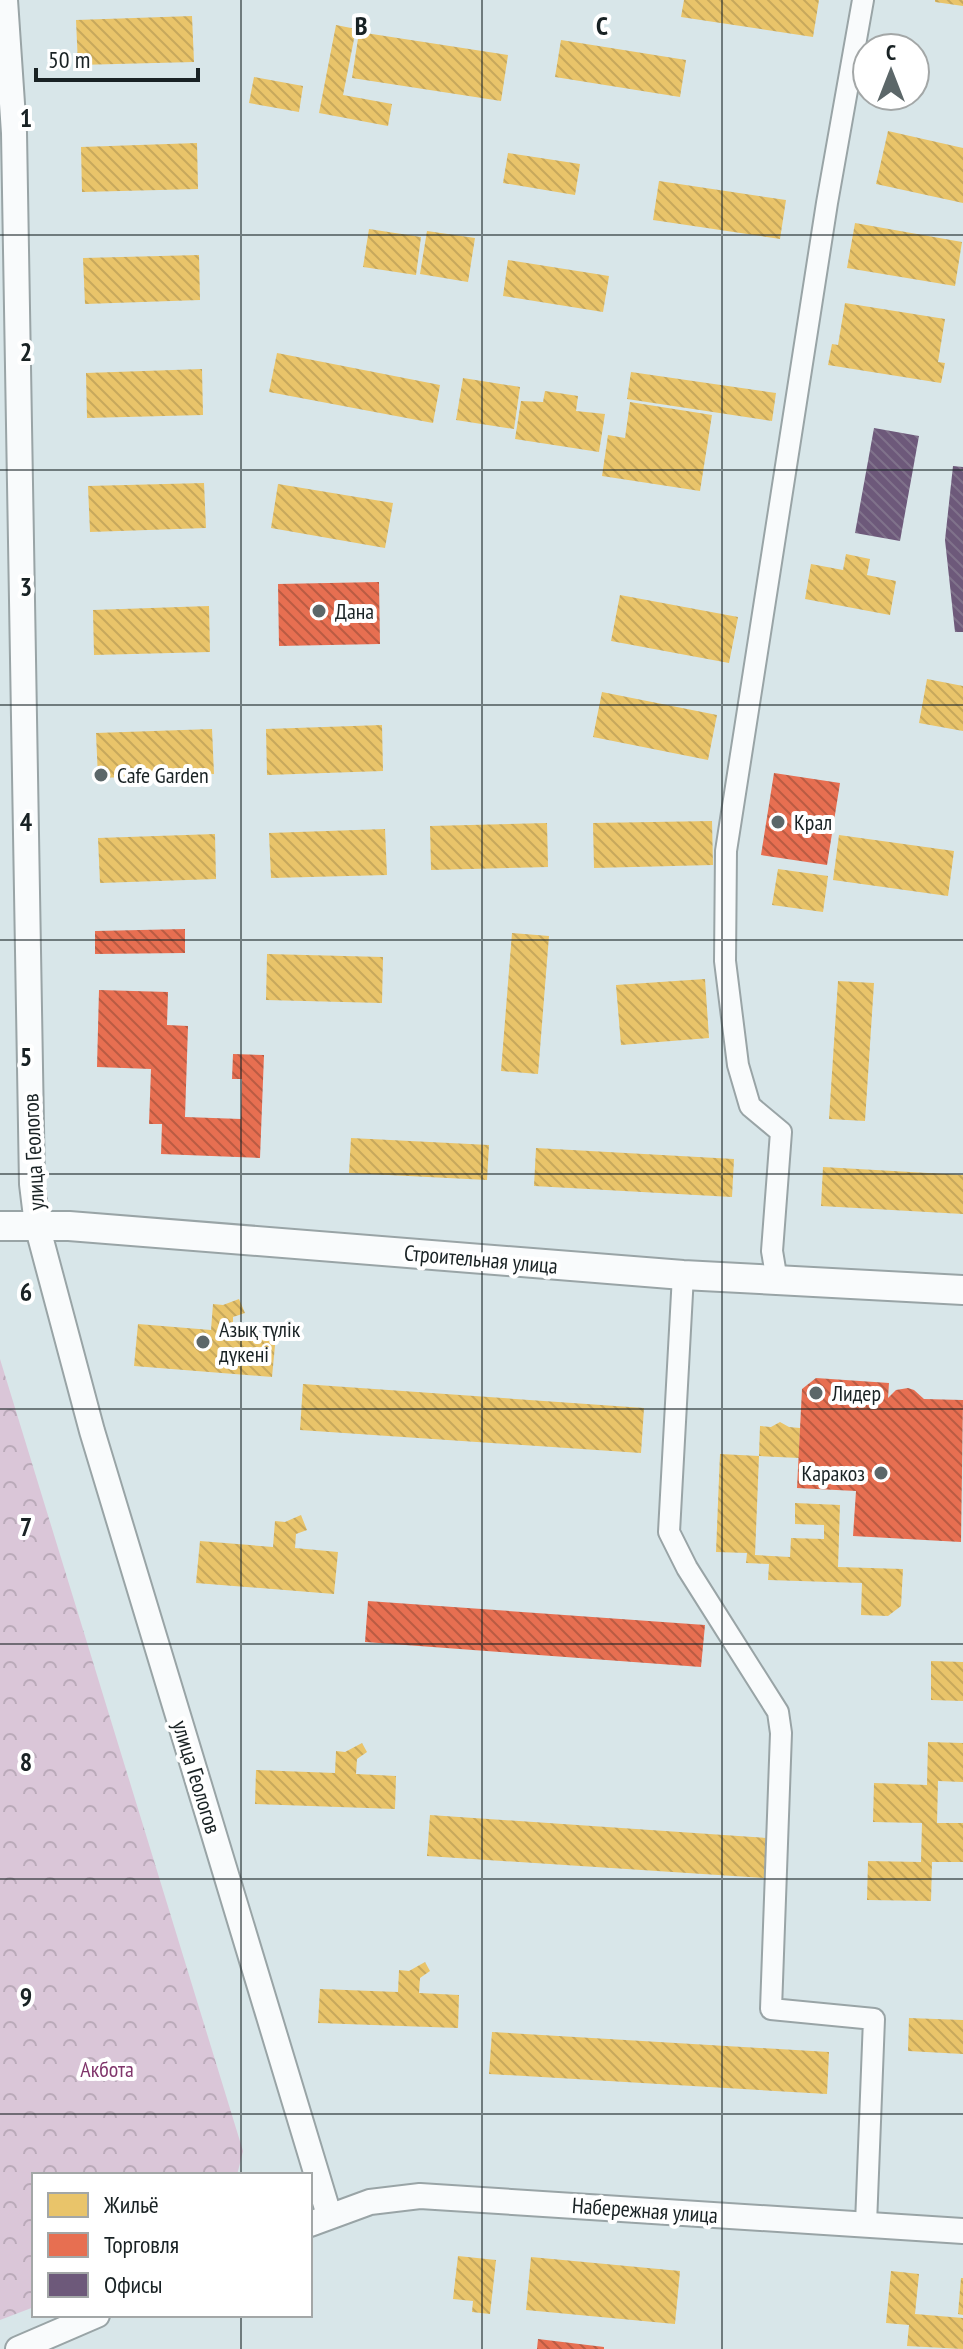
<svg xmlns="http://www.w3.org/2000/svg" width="963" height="2349" viewBox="0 0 963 2349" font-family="'PT Sans Narrow',sans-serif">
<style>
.park{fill:url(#park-crowns)}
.homes{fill:url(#homes-back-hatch)}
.shops{fill:url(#shops-back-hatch)}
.offices{fill:url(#offices-back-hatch)}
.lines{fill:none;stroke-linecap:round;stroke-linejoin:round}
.minor-casing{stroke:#99a4a6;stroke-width:24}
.tertiary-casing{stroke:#99a4a6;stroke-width:28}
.secondary-casing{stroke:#99a4a6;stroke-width:32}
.minor{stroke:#f9fbfc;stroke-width:20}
.tertiary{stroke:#f9fbfc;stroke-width:24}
.secondary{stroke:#f9fbfc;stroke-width:28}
.grid{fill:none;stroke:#192224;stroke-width:2;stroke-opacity:0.55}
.poi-dot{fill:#5c6769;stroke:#fff;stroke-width:3}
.labels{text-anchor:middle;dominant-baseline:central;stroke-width:8;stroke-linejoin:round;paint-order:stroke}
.poi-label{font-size:22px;fill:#192224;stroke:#fff;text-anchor:start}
.street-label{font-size:22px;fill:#192224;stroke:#fff}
.park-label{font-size:22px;fill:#80356b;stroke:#fff}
.grid-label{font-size:26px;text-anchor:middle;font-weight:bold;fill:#192224;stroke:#fff;stroke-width:8;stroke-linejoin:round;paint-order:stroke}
</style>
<defs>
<pattern id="park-crowns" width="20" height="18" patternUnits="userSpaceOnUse" patternTransform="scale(2)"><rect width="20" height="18" fill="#dac6d8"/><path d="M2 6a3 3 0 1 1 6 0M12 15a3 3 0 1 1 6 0" fill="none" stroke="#baaab9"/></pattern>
<pattern id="homes-back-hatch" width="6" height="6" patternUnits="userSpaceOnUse" patternTransform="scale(2)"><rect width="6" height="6" fill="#e9c46a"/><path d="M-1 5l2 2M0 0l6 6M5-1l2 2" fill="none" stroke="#c7a85c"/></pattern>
<pattern id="shops-back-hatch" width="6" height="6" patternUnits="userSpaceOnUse" patternTransform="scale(2)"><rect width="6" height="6" fill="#e76f51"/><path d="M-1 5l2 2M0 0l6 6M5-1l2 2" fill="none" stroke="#ba5b43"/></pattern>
<pattern id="offices-back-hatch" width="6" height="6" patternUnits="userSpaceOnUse" patternTransform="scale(2)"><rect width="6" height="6" fill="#6d597a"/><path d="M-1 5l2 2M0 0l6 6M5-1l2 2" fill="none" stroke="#80728b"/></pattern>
</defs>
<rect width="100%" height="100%" fill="#d8e6e9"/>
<path class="park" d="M0,1359L243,2151L237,2175H34V2307L0,2320Z"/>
<path class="homes" d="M684,0H819L813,37L681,17Z
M935,0H963V6L935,2Z
M192,16L194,62L78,65L76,20Z
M336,25L356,29L343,95L392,104L388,126L319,113Z
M359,32L508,55L501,101L352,78Z
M561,40L686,60L680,97L555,77Z
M254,77L303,86L299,112L249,103Z
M888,131L963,148V203L876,184Z
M197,143L198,189L82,192L81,147Z
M508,153L580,164L575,195L503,183Z
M659,181L786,200L780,239L653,220Z
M855,223L962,242L955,286L847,268Z
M369,229L421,237L416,275L363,267Z
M427,231L475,238L468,282L420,274Z
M199,255L200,300L85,304L83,258Z
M508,260L609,276L603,312L503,296Z
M845,303L945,319L938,362L945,363L941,383L828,365L832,344L838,345Z
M277,353L440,385L433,423L269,392Z
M202,369L203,415L87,418L86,373Z
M631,372L776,393L772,421L627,399Z
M463,378L520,387L514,429L456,420Z
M545,391L578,396L576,411L605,414L599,452L515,439L521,401L543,402Z
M630,402L712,415L700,491L602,476L608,435L625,438Z
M204,483L206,528L90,532L88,486Z
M278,484L393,503L385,548L271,528Z
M846,554L870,559L867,575L896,581L890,615L805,599L811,564L843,570Z
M620,595L738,617L729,663L611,641Z
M209,606L210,652L94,655L93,610Z
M927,679L963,686V731L919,723Z
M602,692L717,715L708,760L593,737Z
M382,725L383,771L267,775L266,729Z
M212,729L214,774L98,778L96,733Z
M712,821L713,865L594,868L593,823Z
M547,823L548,867L431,870L430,826Z
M385,829L387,875L271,878L269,833Z
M215,834L216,879L100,883L98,838Z
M839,835L954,851L948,896L833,880Z
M778,869L828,876L823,912L772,905Z
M512,933L549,936L538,1074L501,1071Z
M267,954L383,957L382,1003L266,1000Z
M705,979L709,1038L621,1045L616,985Z
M838,981L874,983L865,1121L829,1119Z
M351,1138L489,1145L487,1180L349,1173Z
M536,1148L734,1159L732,1197L534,1186Z
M823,1167L963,1175V1214L821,1206Z
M239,1299L245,1313L233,1317V1332L276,1335L272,1377L134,1366L138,1324L211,1330L213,1304L223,1305Z
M303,1384L644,1408L641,1453L300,1430Z
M780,1422L789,1427L800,1428L799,1458L759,1456L760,1426L771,1427Z
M720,1454L759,1456L755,1555L790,1557L791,1538L824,1539V1525L795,1524V1503L840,1505L838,1567L903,1569L901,1606L888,1616L861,1615L862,1583L768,1580L769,1564L746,1563L747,1553L716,1552Z
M301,1515L307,1530L296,1534L295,1548L338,1552L334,1594L196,1583L200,1541L273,1547L275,1521L285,1522Z
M931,1661L963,1662V1701L931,1700Z
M928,1742L963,1743V1782L938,1781L937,1823H963V1862H932L931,1901L867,1900L868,1861L921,1862L922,1823L873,1822L874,1783L927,1785Z
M362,1743L367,1752L357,1759L356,1774L396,1776L395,1809L255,1804L256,1770L335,1773L336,1751L345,1752Z
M430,1815L767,1838L765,1878L427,1856Z
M425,1962L430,1971L420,1978L419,1993L459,1995L458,2028L318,2023L320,1989L398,1992L399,1970L409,1971Z
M909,2018L963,2020V2054L908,2051Z
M492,2032L829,2052L827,2094L489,2074Z
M458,2256L496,2260L490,2314L472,2312L473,2301L453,2299Z
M531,2257L680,2271L675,2324L526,2310Z
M891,2271L919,2274L915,2314L963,2318V2349L907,2346L909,2325L886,2323Z
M961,2278H963V2315L958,2314Z"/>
<path class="shops" d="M379,582L380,644L279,646L278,584Z
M774,773L840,783L827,865L761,855Z
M185,929V953L95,954V931Z
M99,990L168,992L167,1025L188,1026L185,1117L241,1119L242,1079H232L233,1054L264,1055L260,1158L161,1154L162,1124H149L151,1069L97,1067Z
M816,1378L889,1383L888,1398L896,1390L908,1388L914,1390L924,1399L963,1400L961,1542L853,1536L856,1491L797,1488L802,1389Z
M368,1601L705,1625L701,1667L365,1642Z
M538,2339L604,2347V2349H537Z"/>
<path class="offices" d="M874,428L919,436L900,541L855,533Z
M953,466L963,467V632H955L945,540Z"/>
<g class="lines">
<defs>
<path id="minor" d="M683,1275L669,1532L687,1568L778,1712L781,1733L771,2009L874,2019L866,2224
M777,1281L772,1251L781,1132L750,1106L738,1065L725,961L726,851L827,203L863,0"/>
<path id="tertiary" d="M5,0L14,133L32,1184L37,1225L92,1431L329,2215
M310,2224L370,2202L420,2196L963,2231
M18,2349L97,2315"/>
<path id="secondary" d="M0,1226H69L683,1275L963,1290"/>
</defs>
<use href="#minor" class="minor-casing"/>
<use href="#tertiary" class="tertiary-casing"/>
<use href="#secondary" class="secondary-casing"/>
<use href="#minor" class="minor"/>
<use href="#tertiary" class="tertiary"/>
<use href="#secondary" class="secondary"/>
</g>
<path class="grid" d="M241,0V2175M482,0V2349M722,0V2349M0,235H963M0,470H963M0,705H963M0,940H963M0,1174H963M0,1409H963M0,1644H963M0,1879H963M0,2114H963M241,2315V2349"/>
<g class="poi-dot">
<circle cx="319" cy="611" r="8"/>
<circle cx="101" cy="775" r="8"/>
<circle cx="778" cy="822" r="8"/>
<circle cx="203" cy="1342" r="8"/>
<circle cx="816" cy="1393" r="8"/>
<circle cx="881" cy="1473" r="8"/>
</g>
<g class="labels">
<g class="poi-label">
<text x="335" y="611">Дана</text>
<text x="117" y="775">Cafe Garden</text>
<text x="794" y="822">Крал</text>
<text x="219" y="1329">Азық түлік<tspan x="219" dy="25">дүкені</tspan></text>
<text x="832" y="1393">Лидер</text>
<text x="865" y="1473" text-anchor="end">Каракоз</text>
</g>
<g class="street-label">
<text transform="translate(33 1152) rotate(-93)">улица Геологов</text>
<text transform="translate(481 1259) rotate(5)">Строительная улица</text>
<text transform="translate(197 1777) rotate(73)">улица Геологов</text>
<text transform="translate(645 2210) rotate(4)">Набережная улица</text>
</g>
<g class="park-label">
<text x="107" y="2069">Акбота</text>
</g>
</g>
<g class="grid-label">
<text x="361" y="35">B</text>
<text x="602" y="35">C</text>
<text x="26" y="127">1</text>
<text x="26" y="361">2</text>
<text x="26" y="596">3</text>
<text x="26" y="831">4</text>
<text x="26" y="1066">5</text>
<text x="26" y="1301">6</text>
<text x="26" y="1536">7</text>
<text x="26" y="1771">8</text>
<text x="26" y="2006">9</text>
</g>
<rect x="32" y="2173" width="280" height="144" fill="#ffffff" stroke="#a3a7a7" stroke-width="2"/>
<rect x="48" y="2193" width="40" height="24" fill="#e9c46a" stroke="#a3a7a7" stroke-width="2"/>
<text x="104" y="2213" font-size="24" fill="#192224">Жильё</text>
<rect x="48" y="2233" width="40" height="24" fill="#e76f51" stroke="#a3a7a7" stroke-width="2"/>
<text x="104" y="2253" font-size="24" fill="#192224">Торговля</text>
<rect x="48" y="2273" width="40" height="24" fill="#6d597a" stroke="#a3a7a7" stroke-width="2"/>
<text x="104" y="2293" font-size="24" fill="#192224">Офисы</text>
<g transform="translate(891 72)"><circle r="38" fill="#ffffff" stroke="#a3a7a7" stroke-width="2"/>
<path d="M0-6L14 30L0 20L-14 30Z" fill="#5c6769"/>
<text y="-12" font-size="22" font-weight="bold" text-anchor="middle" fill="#192224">С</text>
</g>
<path d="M36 68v12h162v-12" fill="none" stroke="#192224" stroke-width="4"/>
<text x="48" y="68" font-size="24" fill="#192224" stroke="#ffffff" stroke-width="6" paint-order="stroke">50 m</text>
</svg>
